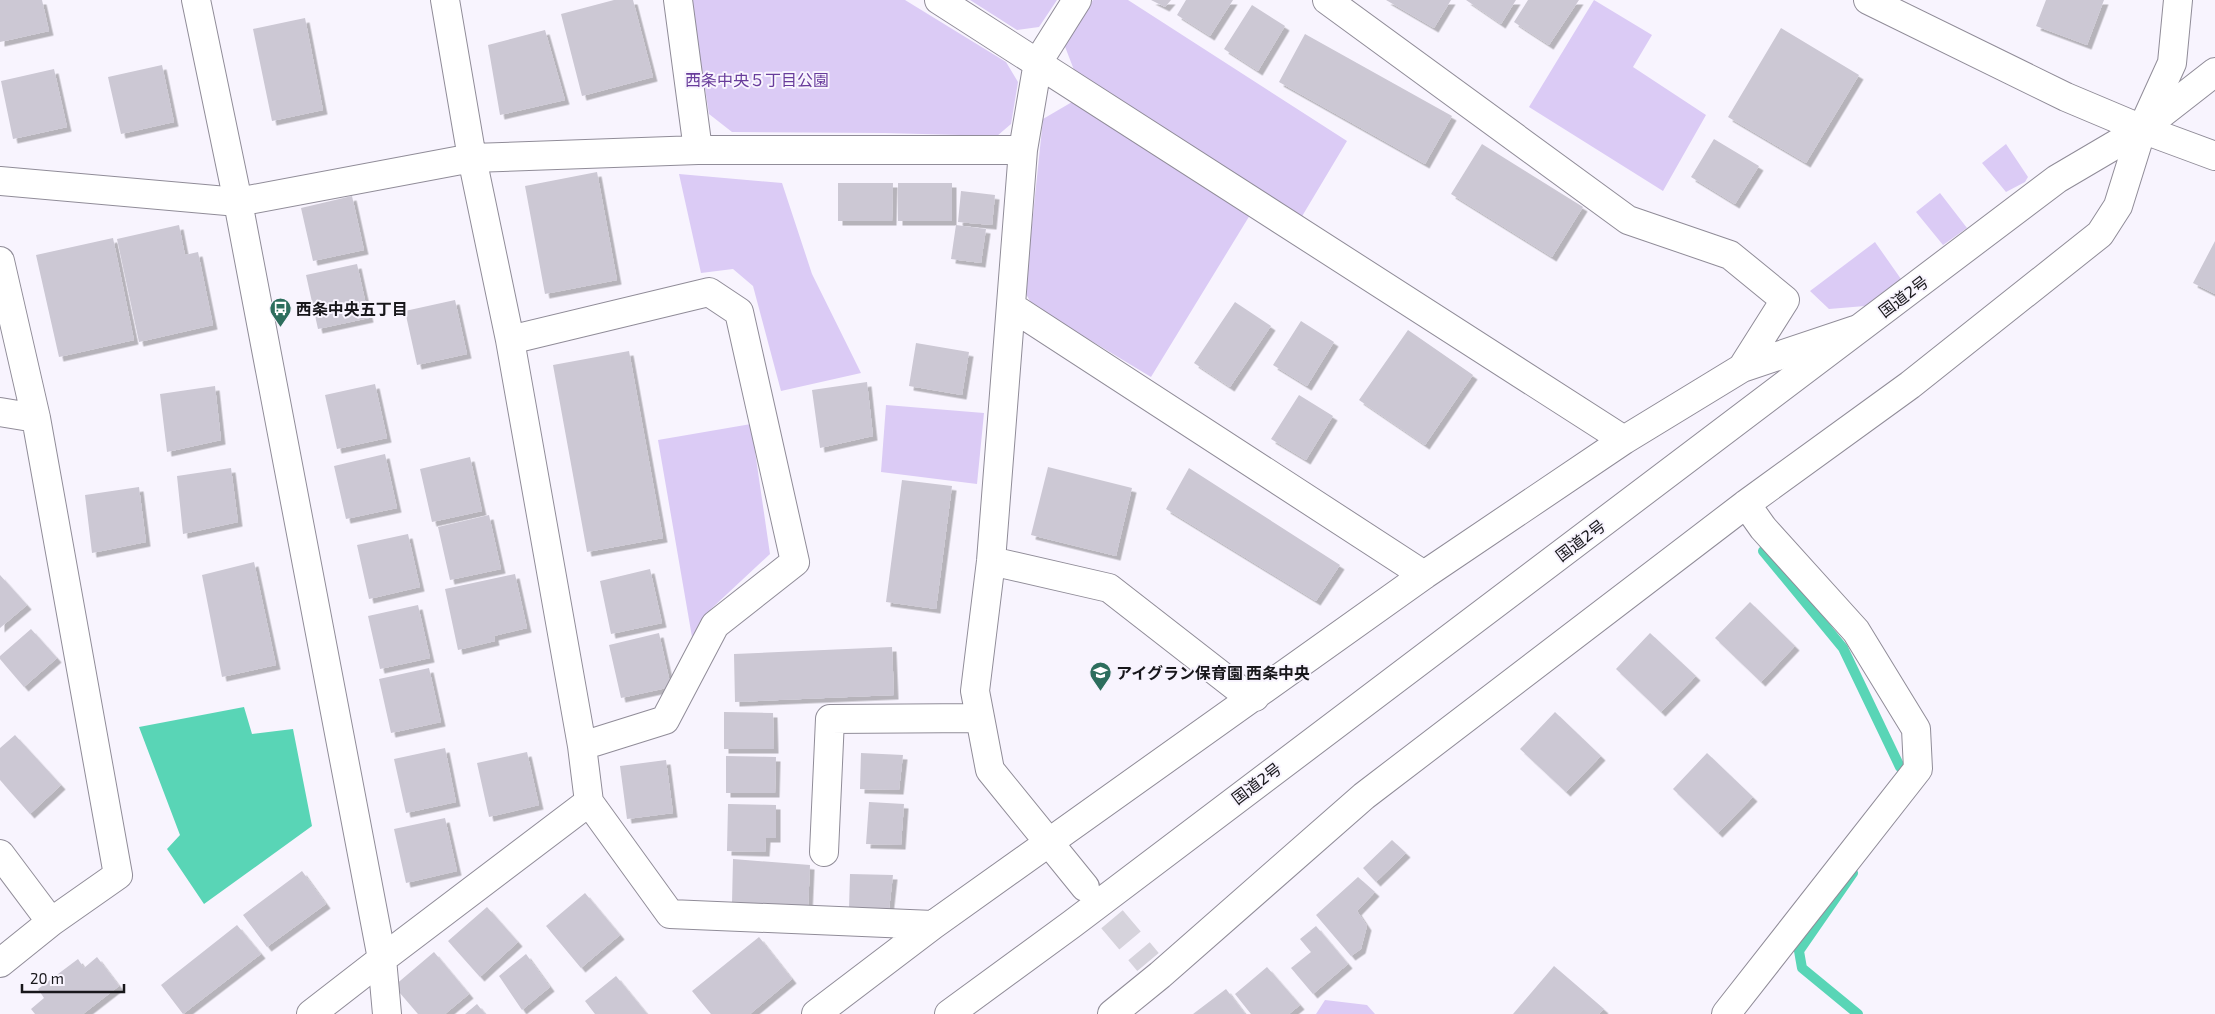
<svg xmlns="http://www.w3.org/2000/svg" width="2215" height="1014" viewBox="0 0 2215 1014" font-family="'Exo 2','Noto Sans JP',sans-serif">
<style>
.green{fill:#dbcbf5}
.water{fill:#59d5b6}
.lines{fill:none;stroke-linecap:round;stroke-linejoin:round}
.stream{stroke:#59d5b6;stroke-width:10}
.building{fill:#ccc8d4;filter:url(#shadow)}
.minor-tunnel{stroke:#d6d3dc;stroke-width:28;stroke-dasharray:28 14;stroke-linecap:butt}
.minor-casing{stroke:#908c98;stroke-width:30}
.tertiary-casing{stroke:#908c98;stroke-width:30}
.trunk-casing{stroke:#908c98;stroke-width:30}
.minor{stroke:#fff;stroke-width:28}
.tertiary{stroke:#fff;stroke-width:28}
.trunk{stroke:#fff;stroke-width:28}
.labels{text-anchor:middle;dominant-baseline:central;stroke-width:4;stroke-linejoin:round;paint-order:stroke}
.park-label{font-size:16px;fill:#683c9b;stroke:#f8f4fe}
.street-label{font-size:16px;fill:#18171b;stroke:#f8f4fe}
.poi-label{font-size:16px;font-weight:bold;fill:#18171b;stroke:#f8f4fe;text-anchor:start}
</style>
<defs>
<filter id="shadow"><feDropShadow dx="4.5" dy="4.5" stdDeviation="0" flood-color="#0004"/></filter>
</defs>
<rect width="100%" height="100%" fill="#f8f4fe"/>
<path class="green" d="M691,0H905L1006,62L1018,82L1011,124L997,136L885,133L732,132L709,114Z
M970,0H1057L1039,27L1017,30Z
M1093,0H1128L1347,141L1301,218L1074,70L1064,44Z
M1594,0L1652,35L1633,67L1706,115L1663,191L1529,107Z
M1072,102L1250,215L1151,377L1032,305L1025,292L1043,119Z
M2006,144L2028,177L2025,182L2006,192L1982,163Z
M679,174L782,183L812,274L861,373L781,391L753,286L733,269L701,273Z
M1940,193L1967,228L1943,245L1916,212Z
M1875,242L1901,279L1865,306L1829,309L1810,291Z
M886,405L984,413L977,484L881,472Z
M751,424L770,554L712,608L692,637L658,440Z
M1325,1000L1367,1005L1375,1014H1316Z"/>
<path class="water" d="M244,707L252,734L293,729L312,826L204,904L167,849L180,835L139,727Z"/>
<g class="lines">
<path class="stream" d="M1763,551L1843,648L1900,767
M1853,873L1799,951L1802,968L1858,1014"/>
</g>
<path class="building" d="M0,0H42L49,31L0,42Z
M614,0H633L653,77L582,96L561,14Z
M1151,0H1171L1165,7Z
M1186,0H1233L1210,36L1177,15Z
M1386,0H1451L1434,28Z
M1466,0H1516L1501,24Z
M1528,0H1579L1549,45L1514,22Z
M2046,0H2104L2087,45L2036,26Z
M1252,5L1285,26L1258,71L1224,49Z
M305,18L323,110L272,121L253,29Z
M1781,28L1859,75L1806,163L1728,117Z
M545,30L565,100L500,115L488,45Z
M1305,34L1452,116L1425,164L1279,82Z
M162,65L174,122L121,134L108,77Z
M54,69L67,127L13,139L1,81Z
M1714,139L1759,166L1735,204L1691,177Z
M1482,144L1583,207L1552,257L1451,194Z
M597,172L617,280L545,294L525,186Z
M838,183H893L892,221H838Z
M898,183H952V221H898Z
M961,191L995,195L992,225L958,222Z
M352,196L364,250L313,261L301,208Z
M179,225L185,255L198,252L213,325L139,342L117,239Z
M956,225L986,229L981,263L951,259Z
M113,238L134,340L59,357L36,255Z
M2215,241V294L2193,283Z
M357,264L369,318L318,329L306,275Z
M455,300L467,354L417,365L405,311Z
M1235,302L1271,326L1230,387L1194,363Z
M1301,321L1334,342L1307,386L1273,365Z
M1408,330L1473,375L1425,445L1359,400Z
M916,343L969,352L962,395L909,386Z
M629,351L663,538L587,552L553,365Z
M867,382L873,436L820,448L812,390Z
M375,384L387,438L337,449L325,395Z
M215,386L221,440L167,452L160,394Z
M1299,395L1333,416L1306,460L1271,439Z
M385,454L397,508L346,519L334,466Z
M470,457L482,511L432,522L420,469Z
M1048,467L1132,488L1116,556L1031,535Z
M231,468L238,522L183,534L177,476Z
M1189,468L1340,565L1316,601L1166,509Z
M902,480L952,486L936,609L886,602Z
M139,487L146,542L92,553L85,495Z
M489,515L501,569L450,580L438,527Z
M408,534L420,587L369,599L357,545Z
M254,562L276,665L222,677L202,575Z
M650,569L662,623L611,634L600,581Z
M515,574L527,628L494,636L495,641L458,650L445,589Z
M0,575L27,605L0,628Z
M1750,602L1795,646L1761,682L1715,638Z
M418,605L430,658L380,669L368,616Z
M31,629L57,658L24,687L0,659V656Z
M659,633L671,687L621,698L609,645Z
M1650,633L1696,676L1661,712L1616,669Z
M892,647L894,695L735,702L734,654Z
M429,668L441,722L391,733L379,679Z
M724,712L773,713L774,749H724Z
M1555,712L1601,756L1566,792L1520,749Z
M15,735L61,785L30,814L0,780V748Z
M445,748L456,802L406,813L394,759Z
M527,752L539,805L489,817L477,763Z
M861,753L903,755L899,790L860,789Z
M1707,753L1753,797L1718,833L1673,789Z
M726,756L776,757L775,793H726Z
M666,760L673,813L627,819L620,766Z
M869,802L904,804L901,845L866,844Z
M728,804L776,805V838H766L765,852L727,851Z
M445,818L457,871L406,883L394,829Z
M1392,840L1406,853L1376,882L1363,868Z
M733,859L810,865L808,909L732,903Z
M302,871L326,904L267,947L243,915Z
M850,874L893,875L889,910L849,909Z
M1358,877L1375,892L1357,911L1367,926L1361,949L1351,956L1316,915Z
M585,893L620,935L581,968L546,926Z
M487,907L518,942L480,977L448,941Z
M237,925L261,954L183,1014L161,985Z
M1316,926L1348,964L1313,994L1291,968L1311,952L1300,939Z
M759,937L792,979L750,1014H711L692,991Z
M434,952L469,994L445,1014H418L394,986Z
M526,954L550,987L522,1010L499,976Z
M97,957L119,986L83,1014H35L31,1009L44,998L38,989L78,959L84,968Z
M1554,966L1604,1009L1599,1014H1513Z
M1267,967L1300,1005L1289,1014H1251L1235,994Z
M616,976L647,1014H595L585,1001Z
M1226,989L1245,1014H1193Z
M477,1004L485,1014H465Z"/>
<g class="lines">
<path class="minor-tunnel" d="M1085,887L1148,962"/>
<defs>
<path id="minor" d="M678,0L698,150
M939,0L1624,440
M1077,0L1038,62L1023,150L991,561L975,691L990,770L1085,887
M1327,0L1628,220L1730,255L1785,300L1742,368
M0,181L238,202L472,158L698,150H1023
M0,261L36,418L118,875L51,922L0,963
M1012,307L1424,575
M510,340L709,292L739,312L795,562L715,625L665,720L582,746
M0,412L36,418
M991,561L1109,588L1240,690L1255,697
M589,802L670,914L933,925
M824,852L830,719L980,718
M0,854L51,922
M387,1014L382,959L589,802L582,746L510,340L472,158L445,0
M816,1014L933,925L1424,575L1624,440L1742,368L1855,330
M1112,1014L1160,975L1364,796L1746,504L1910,385L2100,234L2118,206L2142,129
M1726,1014L1918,769L1916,729L1856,631L1763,528L1746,504"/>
<path id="tertiary" d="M196,0L238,202L382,959L311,1014
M1868,0L2066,97L2142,129L2215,156
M2142,129L2172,63L2178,0"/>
<path id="trunk" d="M949,1014L1072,924L2057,179L2142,129L2215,72"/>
</defs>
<use href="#minor" class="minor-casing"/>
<use href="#tertiary" class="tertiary-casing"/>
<use href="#trunk" class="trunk-casing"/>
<use href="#minor" class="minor"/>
<use href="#tertiary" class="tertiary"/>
<use href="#trunk" class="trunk"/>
</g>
<defs>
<symbol id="bus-pin" viewBox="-11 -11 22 30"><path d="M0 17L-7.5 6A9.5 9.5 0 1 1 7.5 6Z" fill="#2d6e5d" stroke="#f8f4fe"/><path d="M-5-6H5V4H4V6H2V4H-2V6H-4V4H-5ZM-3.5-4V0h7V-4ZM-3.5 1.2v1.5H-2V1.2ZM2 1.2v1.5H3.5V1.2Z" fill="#fff"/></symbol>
<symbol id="school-pin" viewBox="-11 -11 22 30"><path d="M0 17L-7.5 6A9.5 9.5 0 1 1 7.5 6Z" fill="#2d6e5d" stroke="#f8f4fe"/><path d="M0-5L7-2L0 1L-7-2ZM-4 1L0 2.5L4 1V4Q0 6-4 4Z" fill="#fff"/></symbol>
</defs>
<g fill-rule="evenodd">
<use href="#bus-pin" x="268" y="296" width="25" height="34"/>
<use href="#school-pin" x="1088" y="660" width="25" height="34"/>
</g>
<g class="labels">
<g class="park-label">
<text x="757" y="79">西条中央５丁目公園</text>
</g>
<g class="street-label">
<text transform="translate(1903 296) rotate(-37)">国道2号</text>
<text transform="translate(1580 540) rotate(-37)">国道2号</text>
<text transform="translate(1256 783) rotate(-37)">国道2号</text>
</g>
<g class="poi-label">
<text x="296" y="308">西条中央五丁目</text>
<text x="1116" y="672">アイグラン保育園 西条中央</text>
</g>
</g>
<path d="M22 984v8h102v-8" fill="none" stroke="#18171b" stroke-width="2.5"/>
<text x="30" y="984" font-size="15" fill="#18171b" stroke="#f8f4fe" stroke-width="4" paint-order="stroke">20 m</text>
</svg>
